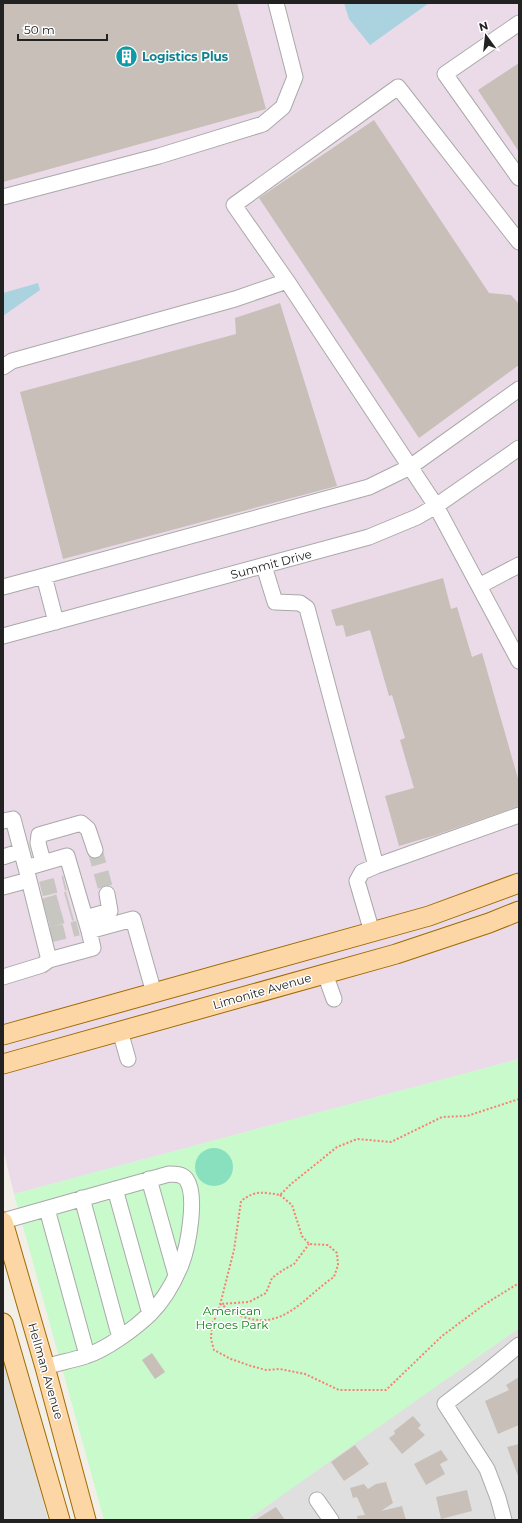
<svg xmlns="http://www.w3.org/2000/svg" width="522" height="1523" viewBox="0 0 522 1523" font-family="Montserrat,sans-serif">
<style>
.residential{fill:#e0dfdf}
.industrial{fill:#ebdbe8}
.park{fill:#c8facc}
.pitch{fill:#88e0be}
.water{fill:#aad3df}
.building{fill:#c7bfb8}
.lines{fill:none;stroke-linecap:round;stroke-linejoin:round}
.minor-tunnel{stroke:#c8c6c1;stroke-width:15;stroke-dasharray:15 8;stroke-linecap:butt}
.minor-casing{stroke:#a9a9a9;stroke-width:17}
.major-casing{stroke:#a06b00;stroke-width:21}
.path{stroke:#fa8072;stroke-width:2;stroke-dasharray:2 2;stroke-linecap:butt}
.minor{stroke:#fff;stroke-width:15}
.major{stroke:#fcd6a4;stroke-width:19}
.labels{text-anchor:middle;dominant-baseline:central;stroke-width:3;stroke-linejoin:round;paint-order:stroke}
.culture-label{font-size:12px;font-weight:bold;fill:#0d838f;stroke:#fff;text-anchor:start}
.street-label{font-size:12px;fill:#222;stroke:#fff}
.park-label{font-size:12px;fill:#0c8416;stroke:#fff}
</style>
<rect width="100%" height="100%" fill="#f2efe9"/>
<path class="residential" d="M519,1328V1520H247L318,1469Z
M3,1345L48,1520H3Z"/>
<path class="industrial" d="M3,3H519V1059L14,1194L3,1149Z"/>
<path class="park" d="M519,1059V1328L247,1520H104L14,1194Z"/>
<path class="pitch" d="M195 1167a19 19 0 1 1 38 0a19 19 0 1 1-38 0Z"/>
<path class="water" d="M344,3H429L370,45L349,19Z
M38,283L40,290L3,316V293Z"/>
<path class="building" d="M3,3H237L266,109L3,182Z
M519,63V152L478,90Z
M374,120L489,293L511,295L519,304V365L419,438L259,198Z
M280,303L337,486L63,559L20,392L236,334L235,318Z
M443,578L451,609L457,607L472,657L482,653L519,782V806L436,835L399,846L385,796L414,788L400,740L405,738L392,695L389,696L370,630L346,637L343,625L336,626L331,610Z
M152,1353L165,1372L155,1379L142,1360Z
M519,1377V1425L498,1434L485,1401L509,1390L506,1385Z
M413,1416L421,1425L418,1428L425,1435L402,1454L389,1438L395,1434L394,1431Z
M519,1444V1476H518L507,1447Z
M355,1445L369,1464L344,1481L331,1462Z
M441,1450L448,1460L440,1464L445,1474L426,1485L414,1464Z
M386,1482L393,1503L381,1511L402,1506L406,1520H358L357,1516L365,1515L357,1497L353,1498L350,1488L364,1484L368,1489L376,1484Z
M467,1490L472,1511L441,1519L436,1497Z
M276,1507L285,1520H255Z"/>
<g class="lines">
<path class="minor-tunnel" d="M95,850L107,894
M41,889L65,883
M44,906L68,899
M48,920L72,913
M50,935L78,928"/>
<defs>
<path id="minor" d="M519,23L445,74L519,178
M3,197L159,156L263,124L283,107L295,77L276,3
M287,281L436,506L519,661
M3,367L12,361L235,299L287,281L234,205L398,87L519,242
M264,566L275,602L300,603L307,608L376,866L519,815
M44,576L369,487L410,467L519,389
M479,586L519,565
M3,587L44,576L56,622
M3,636L369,537L417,517L436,506L519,448
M3,821L13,819L26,868L67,856L89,931L133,919L154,993
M3,857L21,851
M43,862L38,843L39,835L81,823L88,829L95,850
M26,868L49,960L93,948L89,931
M3,887L29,880
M85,918L110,911L107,894
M372,932L357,881L362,872L376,866
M325,974L334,999
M3,977L42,965L49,960
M120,1031L128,1059
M149,1179L176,1275
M115,1189L150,1314
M82,1198L120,1338
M47,1209L87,1355
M3,1221L169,1174C175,1174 182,1174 186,1179C198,1195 188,1247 181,1265C174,1282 163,1301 150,1314C134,1329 107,1349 86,1356C73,1360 59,1363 45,1367
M317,1500L331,1520
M504,1520L498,1498L487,1469L445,1404L484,1374L519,1345"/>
<path id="major" d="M3,1035L429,916L519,883
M3,1064L396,954L489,923L519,911
M3,1222L45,1367L86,1520
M3,1323L60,1520"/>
</defs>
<use href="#minor" class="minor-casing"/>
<use href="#major" class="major-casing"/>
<path class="path" d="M519,1099L467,1116L442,1117L391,1142L357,1139L337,1147L291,1184L280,1195C263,1192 256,1190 241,1201L234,1250L218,1313L212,1324L211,1339L214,1350L231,1359L251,1366L266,1370L280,1369L305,1374L339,1390H386L442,1336L485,1304L519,1283
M280,1195L292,1205L302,1236L309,1244L328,1245L337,1253L338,1265L334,1277C306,1295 286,1329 247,1318C238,1316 229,1309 220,1304L249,1302L266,1293L272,1278L283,1270L294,1264L309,1244"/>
<use href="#minor" class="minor"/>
<use href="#major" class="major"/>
</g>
<defs>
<symbol id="building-disc" viewBox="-11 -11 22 22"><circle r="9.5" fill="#0f9aa8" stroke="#fff"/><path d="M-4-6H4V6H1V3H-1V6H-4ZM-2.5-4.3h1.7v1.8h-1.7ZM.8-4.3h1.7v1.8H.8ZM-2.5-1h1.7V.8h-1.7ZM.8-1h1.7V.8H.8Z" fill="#fff"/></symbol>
</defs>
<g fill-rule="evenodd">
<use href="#building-disc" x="114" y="44" width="25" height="25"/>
</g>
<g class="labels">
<g class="culture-label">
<text x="142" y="56">Logistics Plus</text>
</g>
<g class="street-label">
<text transform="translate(271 564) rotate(-15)">Summit Drive</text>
<text transform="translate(262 991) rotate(-16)">Limonite Avenue</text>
<text transform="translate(46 1371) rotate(74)">Hellman Avenue</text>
</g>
<g class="park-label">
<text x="232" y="1310">American<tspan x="232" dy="14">Heroes Park</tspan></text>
</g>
</g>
<rect width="522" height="1523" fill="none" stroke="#222222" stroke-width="8"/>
<g transform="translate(486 36) rotate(345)" stroke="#ffffff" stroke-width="3" paint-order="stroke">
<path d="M0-3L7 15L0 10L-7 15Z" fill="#222222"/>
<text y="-6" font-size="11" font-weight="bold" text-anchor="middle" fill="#222222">N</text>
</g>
<path d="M18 34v6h89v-6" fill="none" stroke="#222222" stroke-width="2"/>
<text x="24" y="34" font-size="12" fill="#222222" stroke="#ffffff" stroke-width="3" paint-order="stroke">50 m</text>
</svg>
